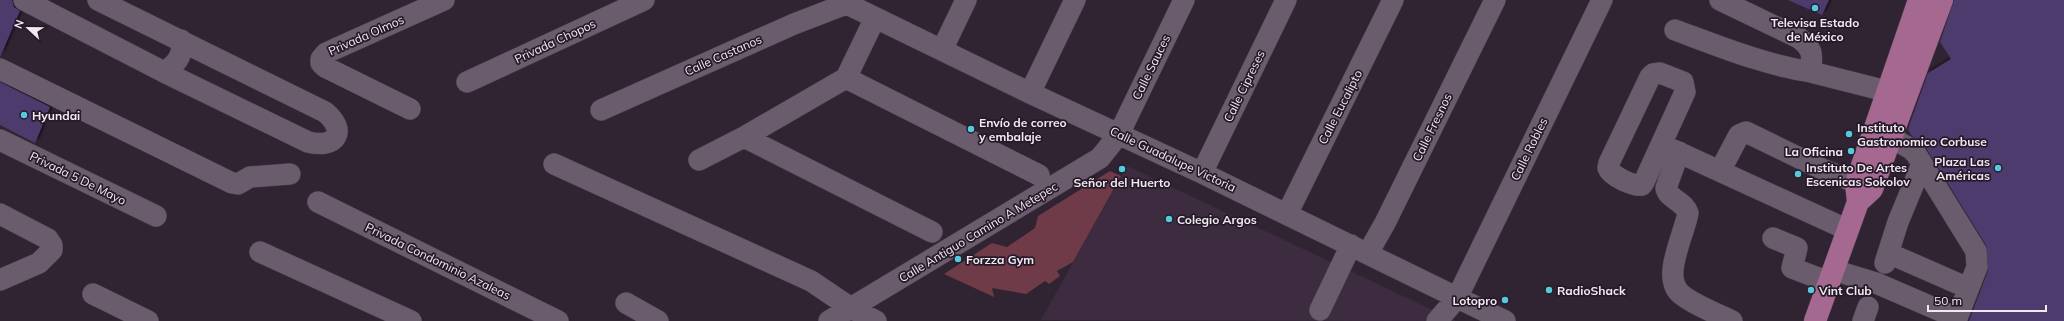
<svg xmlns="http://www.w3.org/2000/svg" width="2064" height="321" viewBox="0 0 2064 321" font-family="Mulish,sans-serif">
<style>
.built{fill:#3d2c40}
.green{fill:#6f3b48}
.building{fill:#4e3b6e;filter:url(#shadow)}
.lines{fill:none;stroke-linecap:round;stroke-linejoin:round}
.minor-casing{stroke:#4b414d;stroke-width:22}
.major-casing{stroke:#4b414d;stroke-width:23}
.minor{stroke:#6a5c6d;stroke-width:21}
.major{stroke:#a56891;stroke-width:22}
.poi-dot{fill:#54cade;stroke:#261a28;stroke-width:1.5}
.labels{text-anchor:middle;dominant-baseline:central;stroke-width:3.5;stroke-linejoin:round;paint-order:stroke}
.poi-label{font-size:12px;font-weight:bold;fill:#f1e9f2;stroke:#261a28;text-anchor:start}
.street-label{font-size:12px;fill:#f1e9f2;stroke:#261a28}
</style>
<defs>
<filter id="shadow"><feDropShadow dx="3.5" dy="-3.5" stdDeviation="1" flood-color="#0009"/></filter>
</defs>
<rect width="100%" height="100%" fill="#302332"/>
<path class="built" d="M1127,166L1456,321L1041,320Z"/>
<path class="green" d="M1110,171L1121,176L1073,262L1057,271L1060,276L1049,284L1045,281L1026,294L992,288L994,297L944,274L992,243L1007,247L1035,228L1038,216Z"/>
<path class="building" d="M0,0H12L14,7L20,11L0,57Z
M1788,0H1829L1822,15Z
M1954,0H2064V321H1969L1988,271L1986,245L1926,148L1911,135L1908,129L1928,73L1951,59L1940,42Z
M0,82L50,107L35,143L0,125Z"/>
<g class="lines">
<defs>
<path id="minor" d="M24,0L164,72L308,142C336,149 348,131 325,112L98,0
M839,0L1030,93L1202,173L1505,321
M1720,0L1799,38C1814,50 1812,54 1811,72L1886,91
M1675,30C1721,47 1762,64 1811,72
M942,50L966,0
M0,69L232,183L238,184L250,177L290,174
M164,72C177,64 184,55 181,40
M1660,73L1683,82L1685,92L1644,182L1642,185C1634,187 1611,176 1608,168L1609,163L1650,77L1653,74Z
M846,78L1039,175
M467,82L644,0
M1030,93L1075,0
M410,109L325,67L321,63V59L326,53L444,0
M601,110L794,24L846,4L849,0
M744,137L932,232
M1892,138L1911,149L1916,154L1976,251L1977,267L1957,318
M0,140L156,216
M1667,147L1848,230
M1679,152L1666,188C1668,199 1684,201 1688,213C1684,236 1660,279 1682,295C1696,306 1716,313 1732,321
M699,160L744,137L846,78L875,18
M554,164L811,281L851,308L876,321
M1720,171L1739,135L1746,132L1822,169L1872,189
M1202,173L1286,0
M318,202L558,321
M0,214L48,239L52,245V250L39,263L0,280
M1287,214L1393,0
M1773,238L1797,248L1792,268L1829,282
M260,252L411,321
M1368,253L1385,223L1495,0
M1888,253L1968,288
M1885,263L1898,222L1922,164
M1833,270L1876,283L1957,318L1956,321
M93,294L148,321
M626,303L658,321
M1320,310L1351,245
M829,321L1100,158L1119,134L1184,0
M1437,321L1457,298L1602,0
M1863,321L1868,307"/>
<path id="major" d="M1858,202L1856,183L1919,0
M1815,321L1858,202L1872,189L1942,0"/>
</defs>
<use href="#minor" class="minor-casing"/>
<use href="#major" class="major-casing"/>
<use href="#minor" class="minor"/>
<use href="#major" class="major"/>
</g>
<g class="poi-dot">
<circle cx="1815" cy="8" r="4"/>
<circle cx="24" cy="115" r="4"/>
<circle cx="971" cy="129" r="4"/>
<circle cx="1849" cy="134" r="4"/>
<circle cx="1851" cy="151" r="4"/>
<circle cx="1998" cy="168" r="4"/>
<circle cx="1122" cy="169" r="4"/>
<circle cx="1798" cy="174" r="4"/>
<circle cx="1169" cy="219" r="4"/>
<circle cx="958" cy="259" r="4"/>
<circle cx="1549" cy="290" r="4"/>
<circle cx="1811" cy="290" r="4"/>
<circle cx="1505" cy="300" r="4"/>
</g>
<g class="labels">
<g class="poi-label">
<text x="1815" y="22" text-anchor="middle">Televisa Estado<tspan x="1815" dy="14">de México</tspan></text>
<text x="32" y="115">Hyundai</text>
<text x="979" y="122">Envío de correo<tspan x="979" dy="14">y embalaje</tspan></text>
<text x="1857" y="127">Instituto<tspan x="1857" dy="14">Gastronomico Corbuse</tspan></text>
<text x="1843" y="151" text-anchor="end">La Oficina</text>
<text x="1990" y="161" text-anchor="end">Plaza Las<tspan x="1990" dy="14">Américas</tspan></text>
<text x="1806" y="167">Instituto De Artes<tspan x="1806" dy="14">Escenicas Sokolov</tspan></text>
<text x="1122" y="182" text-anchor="middle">Señor del Huerto</text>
<text x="1177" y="219">Colegio Argos</text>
<text x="966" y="259">Forzza Gym</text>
<text x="1557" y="290">RadioShack</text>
<text x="1819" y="290">Vint Club</text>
<text x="1497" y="300" text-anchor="end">Lotopro</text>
</g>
<g class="street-label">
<text transform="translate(366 35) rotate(-24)">Privada Olmos</text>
<text transform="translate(555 41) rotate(-25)">Privada Chopos</text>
<text transform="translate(723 55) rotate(-24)">Calle Castanos</text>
<text transform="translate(1151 67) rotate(-64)">Calle Sauces</text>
<text transform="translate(1244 86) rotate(-64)">Calle Cipreses</text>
<text transform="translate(1340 107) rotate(-63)">Calle Eucalipto</text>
<text transform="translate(1432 127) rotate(-64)">Calle Fresnos</text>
<text transform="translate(1529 149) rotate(-64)">Calle Robles</text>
<text transform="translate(1173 159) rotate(25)">Calle Guadalupe Victoria</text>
<text transform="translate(78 178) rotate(26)">Privada 5 De Mayo</text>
<text transform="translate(978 232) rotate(-31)">Calle Antiguo Camino A Metepec</text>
<text transform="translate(438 261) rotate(26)">Privada Condominio Azaleas</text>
</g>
</g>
<g transform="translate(28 28) rotate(292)" stroke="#261a28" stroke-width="3" paint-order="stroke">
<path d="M0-3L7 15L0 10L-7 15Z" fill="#f1e9f2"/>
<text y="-6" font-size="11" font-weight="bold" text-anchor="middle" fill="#f1e9f2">N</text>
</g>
<path d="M1928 305v6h118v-6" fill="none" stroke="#f1e9f2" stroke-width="2"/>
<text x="1934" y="305" font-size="12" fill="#f1e9f2" stroke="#261a28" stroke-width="3" paint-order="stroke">50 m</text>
</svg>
